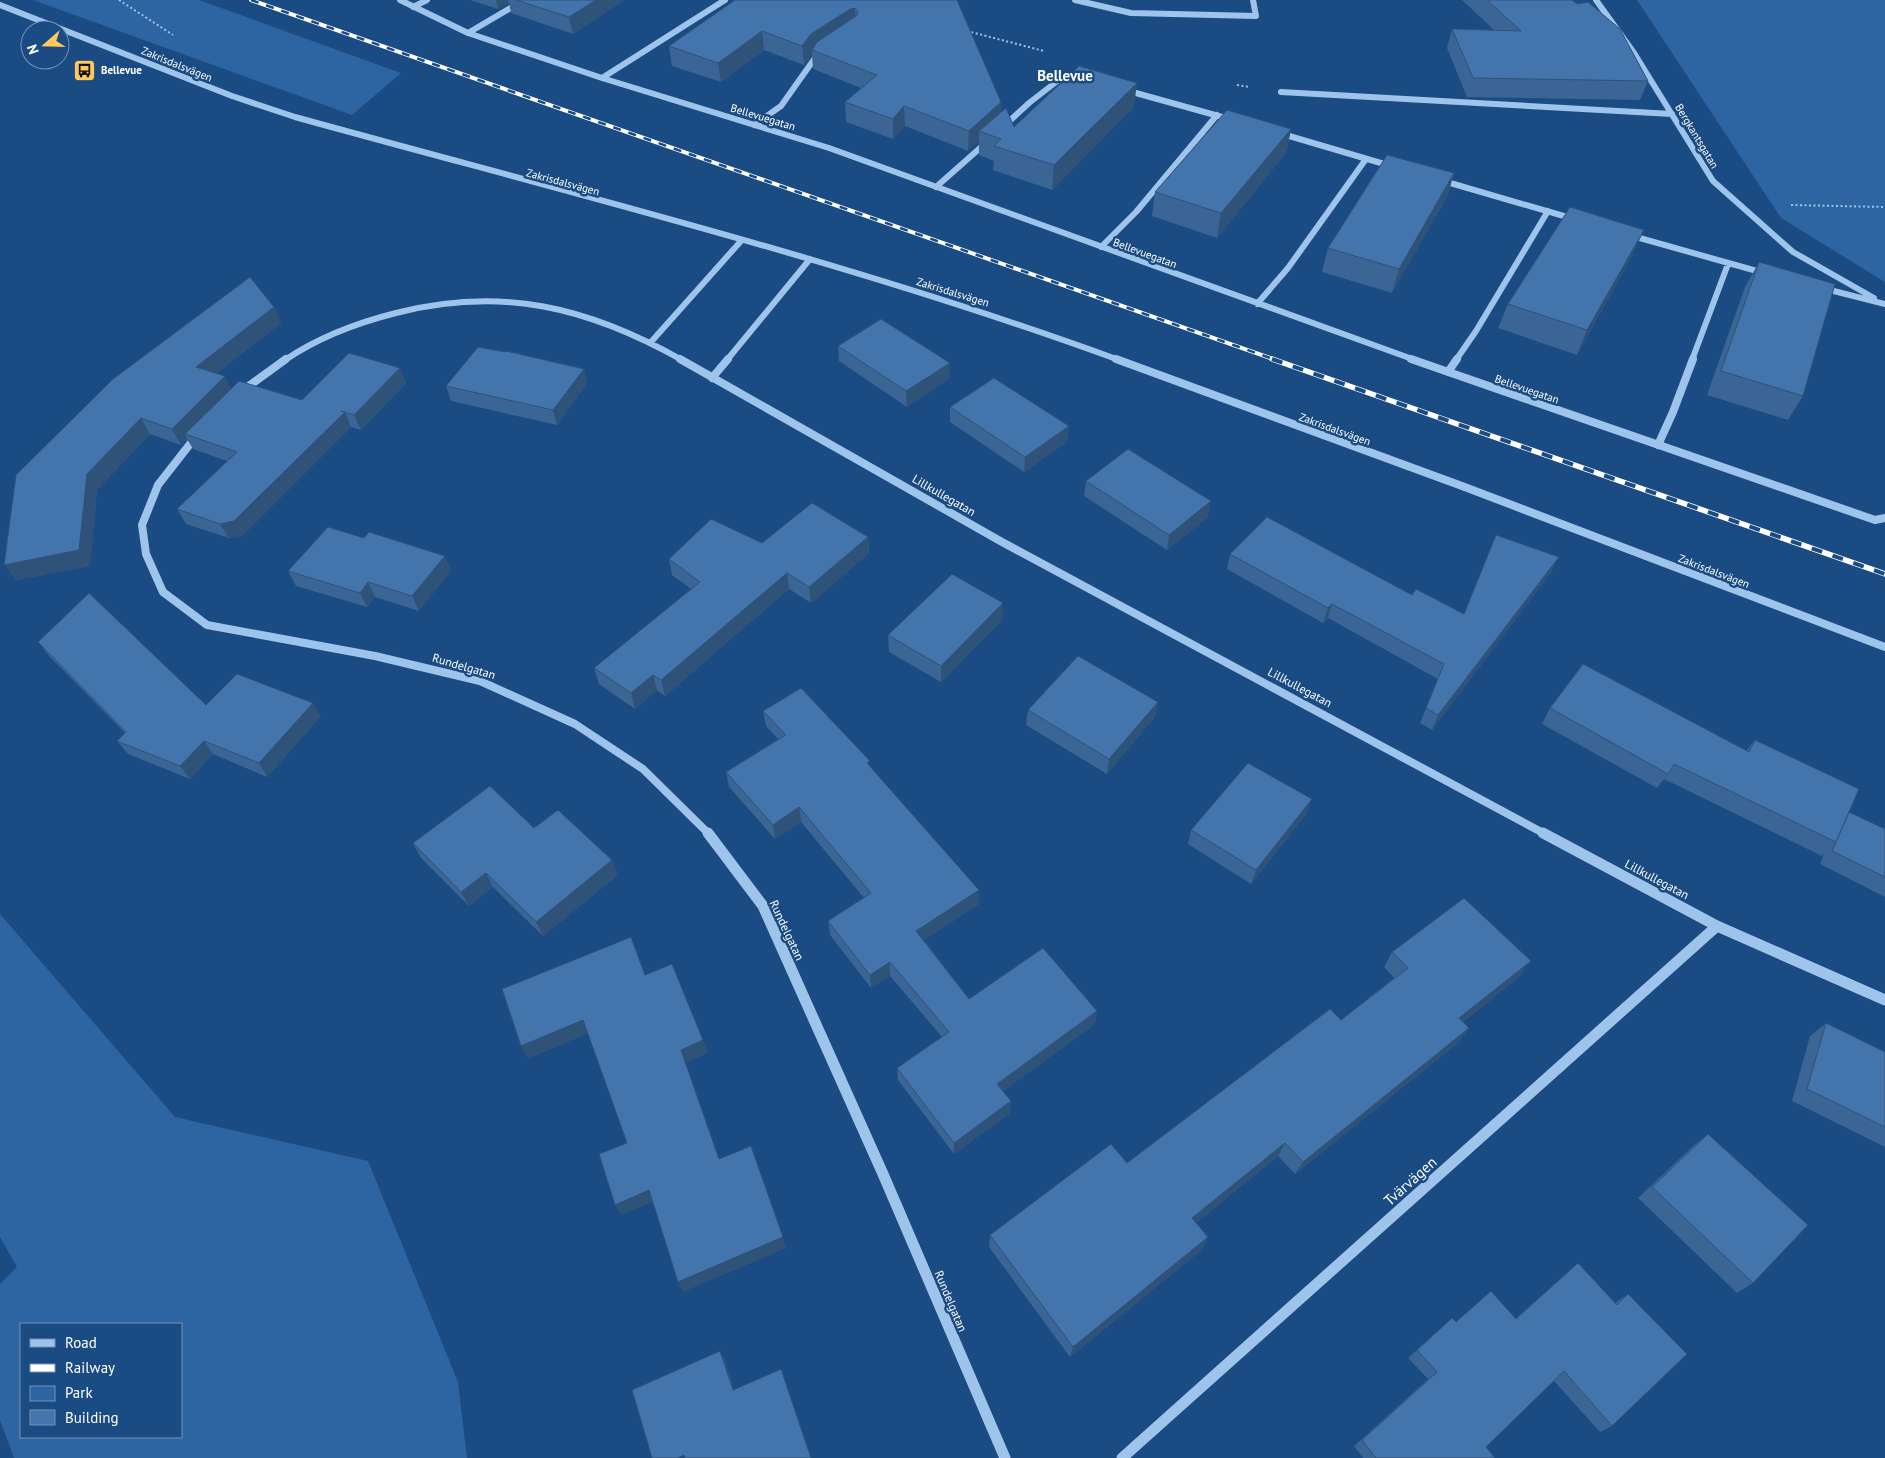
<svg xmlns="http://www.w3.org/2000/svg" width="1885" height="1458" viewBox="0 0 1885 1458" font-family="'PT Sans',sans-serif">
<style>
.green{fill:#2d65a2;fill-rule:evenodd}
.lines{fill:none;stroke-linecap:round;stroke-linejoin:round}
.path{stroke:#9fc4eb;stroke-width:2;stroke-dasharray:2 2.5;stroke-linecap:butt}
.minor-far2{stroke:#9fc4eb;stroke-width:6}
.minor-far1{stroke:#9fc4eb;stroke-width:8}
.minor{stroke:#9fc4eb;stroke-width:11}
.rail-far1-casing{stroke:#fff;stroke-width:4}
.rail-casing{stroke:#fff;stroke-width:5.5}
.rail-far1{stroke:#1a4b83;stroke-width:2.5;stroke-dasharray:8;stroke-linecap:butt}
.rail{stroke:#1a4b83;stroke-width:4;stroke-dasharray:11;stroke-linecap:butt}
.wall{fill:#3a6594}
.shaded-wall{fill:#2f5278}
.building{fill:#4375ac;stroke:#2f5278}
.labels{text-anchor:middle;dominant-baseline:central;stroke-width:5;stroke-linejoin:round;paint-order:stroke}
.far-street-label{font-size:11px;fill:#fff;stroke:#1a4b83}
.far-poi-label{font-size:11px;font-weight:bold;fill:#fff;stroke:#1a4b83;text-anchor:start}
.street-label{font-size:12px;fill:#fff;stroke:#1a4b83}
.far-district-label{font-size:15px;font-weight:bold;fill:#fff;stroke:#1a4b83}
.near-street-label{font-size:15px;fill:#fff;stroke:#1a4b83}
</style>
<rect width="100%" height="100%" fill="#1a4b83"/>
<path class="green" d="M33,0H199L401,73L352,115Z
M1637,0H1885V282L1781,218Z
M0,914L175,1117L368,1161L458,1382L467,1458H14L0,1420V1284L17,1267L0,1237ZM181,1324V1437H21V1324Z"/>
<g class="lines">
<path class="path" d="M119,0L173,35
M967,31L1044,51
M1237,85L1250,87
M1791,205L1885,207"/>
<path class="minor-far2" d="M400,0L468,33L602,78L829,148L1415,360
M1075,0L1131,13L1256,16L1253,0
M1596,0L1634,53L1713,181L1793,252L1874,298
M0,5L232,96L295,117C570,193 851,262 1119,360
M413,7L427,0
M468,33L524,0
M602,78L725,0
M1125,90L1233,120
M1281,92L1672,114
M754,125L781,106L815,58L820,55
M1003,127L1029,103L1065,75L1078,78
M1279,133L1391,166
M1440,180L1574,219
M936,187L988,141
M1629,235L1764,273
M1101,247L1136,212L1217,115
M1822,288L1885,304
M1257,304L1288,268L1366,159
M651,342L741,241
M285,360C319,337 356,323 396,313C502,286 588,307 682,360
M727,360L810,259
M1456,360L1476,331L1548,211
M1692,360L1728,264"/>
<path class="minor-far1" d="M680,359L1002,542L1545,834
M1116,359L1462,486L1885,647
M1411,359L1875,520L1885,518
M1448,372L1457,359
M712,378L728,359
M242,391L286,359
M197,435L158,485L142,525L146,554L163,592L207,625L375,656L480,681L575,724L643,769L709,834
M1658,445L1673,412L1693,359"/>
<path class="minor" d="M708,833L763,906L883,1174L1005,1458
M1543,833L1717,926L1885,1000
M1122,1458L1717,926"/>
<defs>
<path id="rail-far1" d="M251,0L1276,360"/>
<path id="rail" d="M1272,359L1885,574"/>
</defs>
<use href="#rail-far1" class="rail-far1-casing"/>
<use href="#rail" class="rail-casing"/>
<use href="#rail-far1" class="rail-far1"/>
<use href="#rail" class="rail"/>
</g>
<path class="wall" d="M470,0H624L573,34L511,13L509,3L498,9Z
M735,0H957L1001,112L1014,127L1134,107L1052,190L993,170L994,161L979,155V141L968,151L905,126L893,139L846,122L845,102L861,88L813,69L812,54L804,65L764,50L721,82L672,66L669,46Z
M1462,0H1572L1648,81L1640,100L1467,97L1447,48L1452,29L1494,30Z
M1291,129L1286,153L1217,238L1152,216L1155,192Z
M1454,173L1447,197L1392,293L1322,272L1328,248Z
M1633,254L1577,355L1498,328L1508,304Z
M1759,262L1803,396L1788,420L1707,395L1745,287Z
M274,307L281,323L217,373L231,388L302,400L400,368L406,383L361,430L351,427L242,536L229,538L186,524L177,509L227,461L193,449L187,439L181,445L150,434L97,490L90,566L16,580V475Z
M838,346L950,378L907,407L839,361Z
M584,369L587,384L557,425L451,401L446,386Z
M950,407L1069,426L1067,442L1024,472L950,422Z
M1086,481L1208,517L1167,550L1084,496Z
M1496,535L1552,571L1432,730L1420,723L1438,679L1328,618L1323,623L1227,569L1230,554L1412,595L1464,614Z
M868,537L869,553L811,603L789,589L665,696L657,690L635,709L599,684L594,668L691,589L672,575L669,559L762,543Z
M451,570L419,611L375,597L367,607L296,586L288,571Z
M1003,603V619L941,682L889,652L888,635Z
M38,642L206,705L321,716L267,777L213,754L190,779L128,754L117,741L125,733L49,656Z
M1158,702L1155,717L1107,774L1026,725L1028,710Z
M1550,708L1746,751L1755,740L1848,812L1885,829V897L1820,864L1824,854L1822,856L1664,779L1657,788L1542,724Z
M763,711L871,767L979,904L924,940L969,999L1097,1011L1095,1024L1003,1091L1011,1101L1010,1113L954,1154L898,1080L897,1068L942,1037L890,976L871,988L830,935L828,921L864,898L801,822L775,839L729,787L726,772L778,739L766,726Z
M1307,813L1251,884L1188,844L1191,830Z
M534,828L618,875L543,936L493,887L469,906L421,858L413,843Z
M1392,952L1520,976L1463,1022L1469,1028L1459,1042L1295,1174L1278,1156L1196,1223L1203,1249L1070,1357L989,1247L990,1235L1127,1163L1341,1020L1394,978L1384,967Z
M1826,1023L1885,1052V1147L1792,1101L1810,1036Z
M1708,1134L1753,1283L1737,1293L1638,1198L1694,1145Z
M1578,1263L1615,1303L1628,1294L1612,1426L1600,1432L1554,1381L1486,1447L1495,1458H1363L1354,1446L1428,1379L1408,1358L1452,1318L1456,1322L1515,1319Z"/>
<path class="shaded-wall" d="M496,0H508L509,3L498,9Z
M596,0H624L573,34L569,17Z
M855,8L856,27L812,50V54L804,65L802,46L811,34L850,9Z
M762,31L764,50L721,82L718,63Z
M1137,83L1134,107L1052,190L1054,165Z
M1001,102V122L979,131V141L968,151L969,131Z
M904,106L905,126L893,139V119Z
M1291,129L1286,153L1217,238L1221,213Z
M1454,173L1447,197L1392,293L1399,269Z
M1644,230L1633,254L1577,355L1587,330Z
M274,307L281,323L204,383L196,367Z
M950,363V378L907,407L906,391Z
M400,368L406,383L361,430L354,415Z
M584,369L587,384L557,425L553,410Z
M225,376L233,392L185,434L187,439L181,445L172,429Z
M345,412L351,427L242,536L229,538L220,524Z
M141,418L150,434L97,490L90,566L16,580L4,565L87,474Z
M1069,426L1067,442L1024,472L1025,457Z
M1211,501L1208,517L1167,550L1169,535Z
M868,537L869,553L811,603L809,587Z
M445,556L451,570L419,611L412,596Z
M1559,557L1552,571L1432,730L1438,715Z
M787,573L789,589L665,696L661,680Z
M368,582L375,597L367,607L360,593Z
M1003,603V619L941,682V666Z
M1332,604L1328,618L1323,623L1328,608Z
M653,675L657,690L635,709L631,693Z
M1158,702L1155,717L1107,774L1109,759Z
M313,703L321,716L267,777L259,763Z
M204,741L213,754L190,779L180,766Z
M1312,799L1307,813L1251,884L1256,870Z
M799,807L801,822L775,839L773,825Z
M612,860L618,875L543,936L536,922Z
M486,873L493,887L469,906L461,892Z
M979,890V904L917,945L916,931Z
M1531,961L1520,976L1449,1033L1459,1018Z
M890,962V976L871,988L870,975Z
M1097,1011L1095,1024L996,1096L997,1084Z
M583,1020L589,1033L528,1059L521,1046Z
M1469,1028L1459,1042L1295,1174L1303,1162Z
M703,1040L708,1053L685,1063L681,1050Z
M1011,1101L1010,1113L954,1154V1143Z
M1285,1143L1278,1156L1187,1230L1192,1218Z
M649,1190L655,1201L621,1215L615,1205Z
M783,1237L786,1248L683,1292L678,1282Z
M1208,1237L1203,1249L1070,1357L1073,1347Z
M720,1351L725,1359L737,1398L733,1390Z"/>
<path class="building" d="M516,0H596L569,17Z
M735,0H957L1001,102L969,131L904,106L893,119L845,102L877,75L812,50L817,42L856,16L858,12L855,8L850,9L811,34L802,46L762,31L718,63L669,46Z
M1487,0H1572L1577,4L1588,2L1620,29L1648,81L1473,78L1452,29L1521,31Z
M1079,66L1137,83L1054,165L994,146L1001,139L979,131L1006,108L1014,127Z
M1227,110L1291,129L1221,213L1155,192Z
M1387,155L1454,173L1399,269L1328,248Z
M1570,207L1644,230L1587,330L1508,304Z
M1759,262L1835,284L1803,396L1721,371Z
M250,277L274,307L196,367L225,376L172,429L141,418L87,474L79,550L4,565L16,475L113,379Z
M881,319L950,363L906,391L838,346Z
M478,347L505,352L506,351L584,369L553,410L446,386Z
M349,353L400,368L354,415L341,411L345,412L234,521L220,524L177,509L237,452L185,434L239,381L302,400Z
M994,378L1069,426L1025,457L950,407Z
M1128,449L1211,501L1169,535L1086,481Z
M812,503L868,537L809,587L787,573L661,680L653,675L631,693L594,668L700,582L669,559L711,519L762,543Z
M1267,517L1412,595L1416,589L1464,614L1496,535L1559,557L1438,715L1426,708L1444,664L1332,604L1328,608L1230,554Z
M328,527L364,538L369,532L445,556L412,596L368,582L360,593L288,571Z
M952,574L1003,603L941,666L888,635Z
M89,593L206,705L237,674L313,703L259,763L204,741L180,766L117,741L126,732L38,642Z
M1078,656L1158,702L1109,759L1028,710Z
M1583,664L1749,752L1755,740L1859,789L1836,842L1674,764L1668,774L1550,708Z
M801,688L870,761L867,763L979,890L916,931L969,999L1043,948L1097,1011L997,1084L1011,1101L954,1143L897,1068L949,1032L890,962L870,975L828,921L871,893L799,807L773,825L726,772L786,735L763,711Z
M1248,763L1312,799L1256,870L1191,830Z
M490,786L534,828L558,810L612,860L536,922L486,873L461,892L413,843Z
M1849,812L1885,829V877L1832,851Z
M1464,898L1531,961L1459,1018L1469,1028L1303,1162L1285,1143L1192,1218L1208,1237L1073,1347L990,1235L1111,1144L1127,1163L1330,1009L1341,1020L1408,968L1392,952Z
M631,937L645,975L672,964L703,1040L681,1050L719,1159L751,1146L783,1237L678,1282L649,1190L615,1205L599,1154L627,1143L583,1020L521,1046L502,989Z
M1826,1023L1885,1052V1127L1807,1089Z
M1708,1134L1808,1225L1753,1283L1652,1187Z
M1578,1263L1617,1305L1628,1294L1687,1354L1612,1426L1564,1371L1486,1447L1495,1458H1376L1362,1440L1437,1372L1417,1350L1452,1318L1456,1322L1491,1291L1516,1319Z
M720,1351L733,1390L781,1369L811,1458H685L684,1455L678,1458H652L632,1390Z"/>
<defs>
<symbol id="bus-square" viewBox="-11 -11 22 22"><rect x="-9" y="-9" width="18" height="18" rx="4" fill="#fdc95b" stroke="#1a4b83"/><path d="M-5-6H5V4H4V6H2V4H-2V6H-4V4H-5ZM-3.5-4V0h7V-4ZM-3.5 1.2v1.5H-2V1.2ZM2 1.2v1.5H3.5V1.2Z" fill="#111"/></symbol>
</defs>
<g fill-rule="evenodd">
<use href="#bus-square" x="72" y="58" width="25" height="25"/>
</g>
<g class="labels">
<g class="far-street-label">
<text transform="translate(177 64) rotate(22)">Zakrisdalsvägen</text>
<text transform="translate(763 117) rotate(17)">Bellevuegatan</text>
<text transform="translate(1697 136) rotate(59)">Bergkantsgatan</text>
<text transform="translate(563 182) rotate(15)">Zakrisdalsvägen</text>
<text transform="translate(1145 253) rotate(20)">Bellevuegatan</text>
<text transform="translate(953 292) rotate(17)">Zakrisdalsvägen</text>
<text transform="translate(1527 389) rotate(19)">Bellevuegatan</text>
<text transform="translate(1335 429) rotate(20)">Zakrisdalsvägen</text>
<text transform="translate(1714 571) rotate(21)">Zakrisdalsvägen</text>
</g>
<g class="far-poi-label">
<text x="101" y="70">Bellevue</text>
</g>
<g class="street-label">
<text transform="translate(944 495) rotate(30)">Lillkullegatan</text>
<text transform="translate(464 666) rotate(16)">Rundelgatan</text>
<text transform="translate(1300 687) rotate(28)">Lillkullegatan</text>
<text transform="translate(1657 879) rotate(28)">Lillkullegatan</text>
<text transform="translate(787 930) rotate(65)">Rundelgatan</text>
<text transform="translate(951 1301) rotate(67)">Rundelgatan</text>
</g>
<g class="far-district-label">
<text x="1065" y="75">Bellevue</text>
</g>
<g class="near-street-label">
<text transform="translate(1410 1181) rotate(-42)">Tvärvägen</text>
</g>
</g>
<rect x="20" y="1323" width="162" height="115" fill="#1a4b83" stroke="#7693b5"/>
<rect x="30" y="1339" width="25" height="8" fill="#9fc4eb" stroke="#7693b5"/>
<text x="65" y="1348" font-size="15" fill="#ffffff">Road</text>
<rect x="30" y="1364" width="25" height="8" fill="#ffffff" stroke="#7693b5"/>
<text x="65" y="1373" font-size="15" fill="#ffffff">Railway</text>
<rect x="30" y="1386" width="25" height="15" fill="#2d65a2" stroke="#7693b5"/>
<text x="65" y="1398" font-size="15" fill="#ffffff">Park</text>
<rect x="30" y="1410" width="25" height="15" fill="#4375ac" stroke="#7693b5"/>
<text x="65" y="1423" font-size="15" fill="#ffffff">Building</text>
<g transform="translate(45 45) rotate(250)"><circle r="24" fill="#1a4b83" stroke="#7693b5"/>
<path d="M0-4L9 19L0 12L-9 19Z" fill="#fdc95b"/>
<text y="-8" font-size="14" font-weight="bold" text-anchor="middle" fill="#ffffff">N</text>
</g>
</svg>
